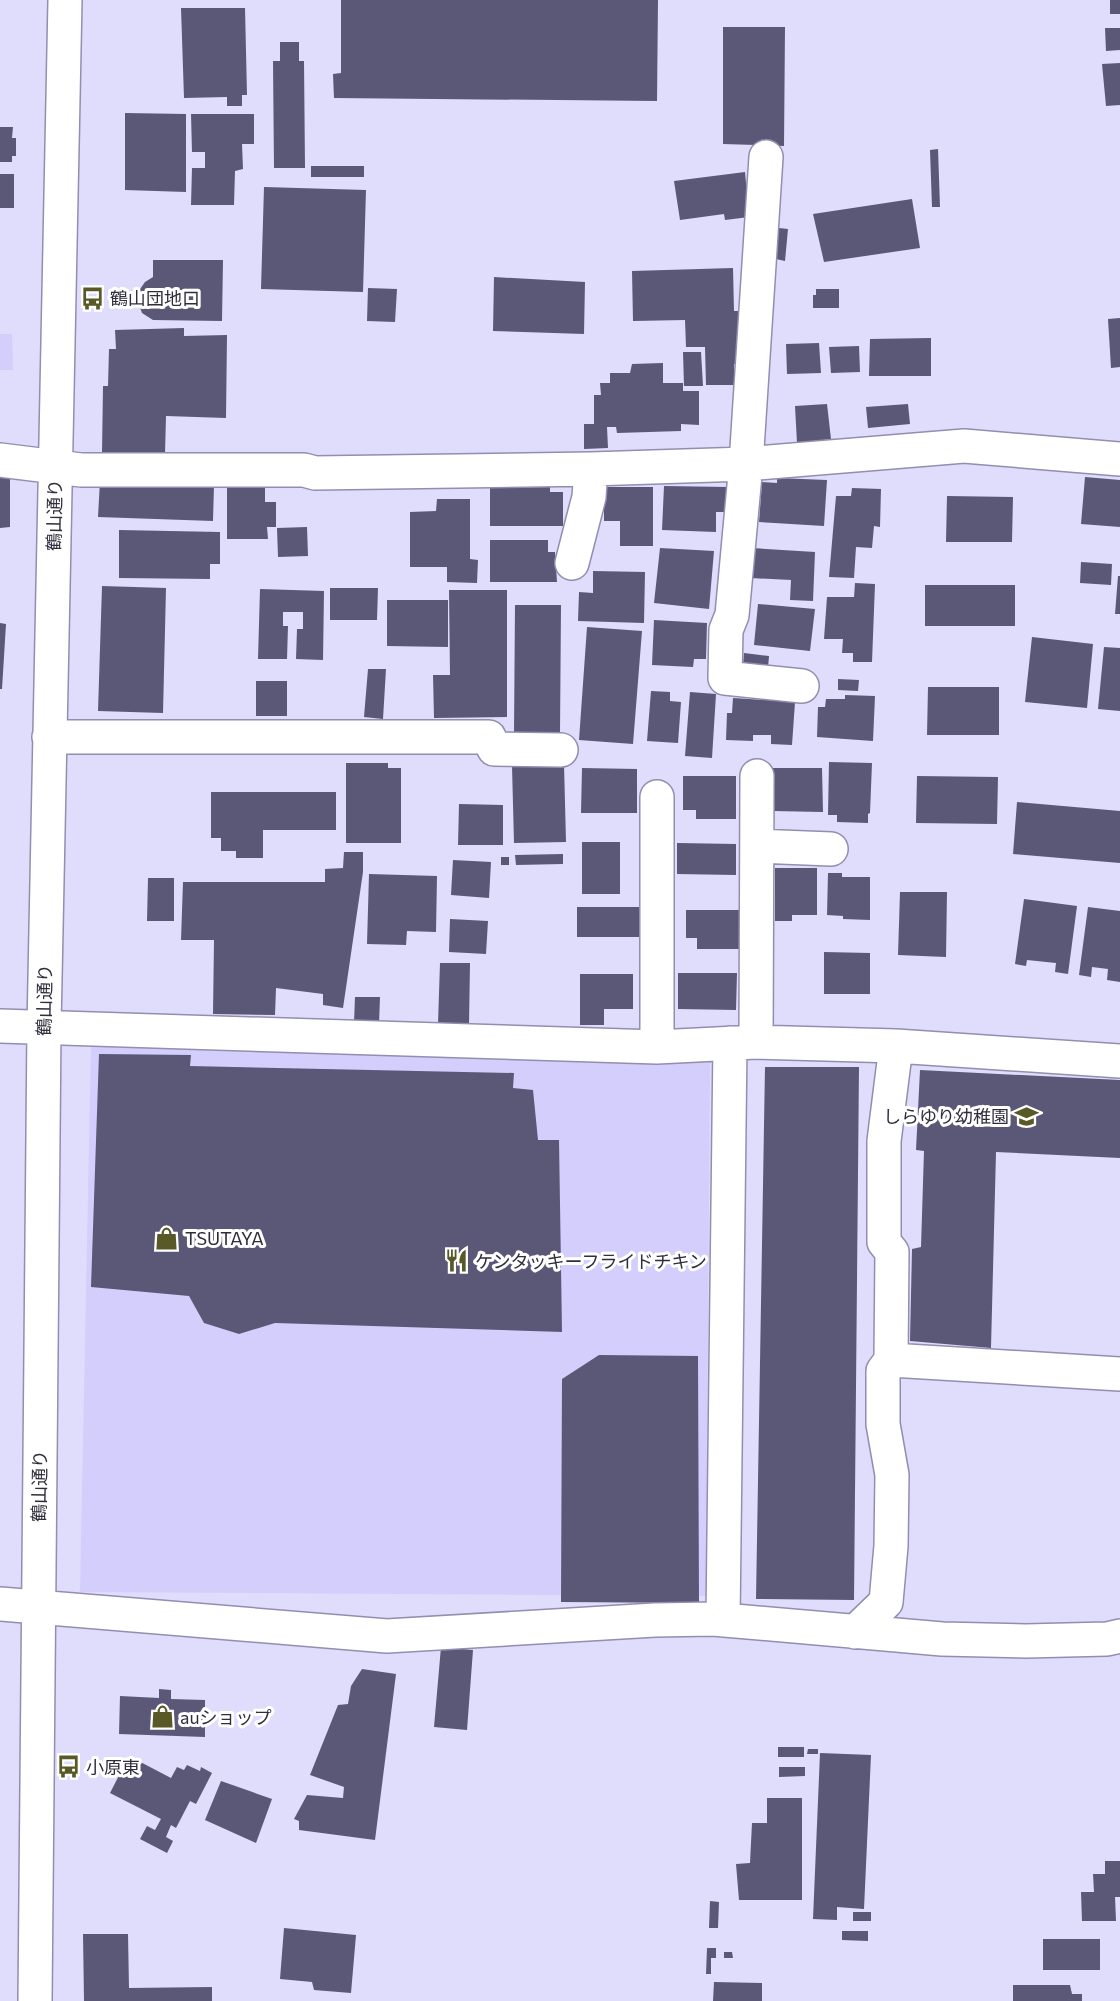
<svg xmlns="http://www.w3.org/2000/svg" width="1120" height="2001" viewBox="0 0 1120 2001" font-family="Commissioner,'Noto Sans JP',sans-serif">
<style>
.built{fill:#d3cefb}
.building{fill:#5b5777}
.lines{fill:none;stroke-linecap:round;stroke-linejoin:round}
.minor-casing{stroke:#918eb1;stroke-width:36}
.minor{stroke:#fff;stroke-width:33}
.labels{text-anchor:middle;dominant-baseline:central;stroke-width:6;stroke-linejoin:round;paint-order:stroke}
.poi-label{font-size:18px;fill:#302e3d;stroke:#fff;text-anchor:start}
.street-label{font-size:18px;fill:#302e3d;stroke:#fff}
</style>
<rect width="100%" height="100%" fill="#dfddfb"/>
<path class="built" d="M0,334H12L13,370H0Z
M91,1045L710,1062L706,1596L80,1592Z"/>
<path class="building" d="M341,0H658L657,101L334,98L333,74L341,73Z
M1110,0H1120V14H1110Z
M181,8H245L247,95H242V106H227V97L184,98Z
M723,27H785L784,146L723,144Z
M1105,28H1120V50L1106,51Z
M280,42H299V61H304L305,168H274L273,61H280Z
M1120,63V105L1106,106L1102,64Z
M125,113L186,114V192L125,190Z
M191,114H254V144H242L243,169L235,171L234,205H191L192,168H205V152H192Z
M0,127H13L12,138H16V156H12V162H0Z
M938,149L940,207H932L930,150Z
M311,166H364V177H311Z
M745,172L749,217L725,220L724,214L680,220L674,181Z
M0,174H14V208H0Z
M264,187L366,190L363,292L261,289Z
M912,199L920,248L824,262L813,214Z
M779,228L788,229L785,261L776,259Z
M153,260H223L222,321L153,320L142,313L138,302V292L145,282L153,277Z
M733,268L734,311H738L739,364H734V385H706L705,347H686L685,320L633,321L632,271Z
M494,277L585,282L584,334L493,331Z
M368,288L397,289L395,322L367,321Z
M816,289H839V308H813V295H816Z
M1120,318V367L1111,368L1108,319Z
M184,328V336L227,335L226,418L166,416L165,454L102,453L103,386H108L109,349H116L115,330Z
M931,338V376H869L870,339Z
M819,343L821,373L787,374L786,344Z
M859,346L860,372L831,373L829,347Z
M683,352H701L703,386H684Z
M663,363V383H683V391H699V425L681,424V431L617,433L616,427H607L608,448L584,449V424H594V395H601L600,383H610V373H630L632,364Z
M827,404L831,439L797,443L795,406Z
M908,404L910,424L868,428L866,407Z
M0,477L10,478V527L0,528Z
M1085,477L1120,480V527L1081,524Z
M777,478L827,480L824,526L759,522L762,482L777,483Z
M100,481L214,485L213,521L98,517Z
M664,486L728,487L727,512H716V532L662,530Z
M227,487H265V502H276V527H267L268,539H227Z
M550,487V492H563V526H490V488Z
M604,487H653V546H620V521H604Z
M852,488L881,489L880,527L874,526L872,548L856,547L854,578L829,577L836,496H851Z
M947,496L1013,497L1012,542H946Z
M437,499H470V559L478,560L477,583L447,582V567H410V512L436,511Z
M307,527L308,556L278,557L277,528Z
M119,530L220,532V564H210V579L119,578Z
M490,540H548V552H555L557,582H490Z
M660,548L714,551L709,609L654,603Z
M752,548L815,552L813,601L790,600L791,580L750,578Z
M1081,562L1112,564L1111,585L1080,583Z
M593,571L645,572L644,623L578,621L579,592L593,593Z
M1118,576H1120V614H1115Z
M855,583L875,584L872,662H853V653H842L843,639H824L827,597H854Z
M925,585H1015V626H925Z
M102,586L166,588L163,713L98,711Z
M330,588H378L377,620H330Z
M260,589L324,591L323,660L296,659L297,629H303V612H283V626H288L287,659H258Z
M449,590H507V717L434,718L433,675H450Z
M387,600H448V647L387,646Z
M758,604L815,609L810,651L754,645Z
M515,605H561L560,732H514Z
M654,620L707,623L706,659H694L693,667L652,665Z
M0,623L6,624L2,689H0Z
M587,627L642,631L633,744L579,740Z
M1032,637L1093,644L1087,708L1025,702Z
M1104,647L1120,648V711L1098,709Z
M744,653L769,656L768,668L743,666Z
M368,669H386L383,719L364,717Z
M838,679L859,680L858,691L838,690Z
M256,681H287V716H256Z
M928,687H999V735H927Z
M651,691L670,692V701L681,702L678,743L647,741Z
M690,692L716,694L712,758L685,756Z
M845,695L875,696L873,741L817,737L818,707H825L826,699H845Z
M733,698L795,702L792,745L771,744V735H753V741L726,740L727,713H732Z
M829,762L872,763L870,813L868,814V823L837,822V815H828Z
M346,763H388V768H401V843H346Z
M564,764L566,842L514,843L512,766Z
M582,768L637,769V813H581Z
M773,768H822L823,812L773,811Z
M683,776H736V819H696V810H683Z
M917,776L998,777L997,824L916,823Z
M211,792H336V830H263V858H236V851H221V838H211Z
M1017,802L1120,811V863L1013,854Z
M459,804L503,805V845H458Z
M582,842H620V894H582Z
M677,843L736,844V875L677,874Z
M344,852H363V872L343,1008L323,1005V994L276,988L275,1015L213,1014L214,940H181L183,882H325V869L343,868Z
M563,854V864L516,865L515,855Z
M501,857H509V865H501Z
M453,860L491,862L489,898L451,895Z
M775,868H817V915H792V921H775Z
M828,873H842V877H870V920L843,919V916L827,915Z
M369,874L437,876L436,932L407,931L406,945L367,944Z
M148,878H174V921H147Z
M900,892H947L946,957L898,955Z
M1024,899L1077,906L1068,974L1055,972L1056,963L1027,960L1026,966L1015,964Z
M577,907H640V937H577Z
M1088,907L1120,911V982L1107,980L1108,969L1092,967L1091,977L1079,975Z
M686,910H739V949H697V938H686Z
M450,919L488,921L486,954L449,952Z
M824,952L870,953V994H824Z
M440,963H470L469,1025L438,1024Z
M678,973H737L736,1010L678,1009Z
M580,974H633V1009H604V1025H580Z
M355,997H380L379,1024L354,1023Z
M99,1054L191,1055L190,1066L514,1073L513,1088L533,1090L538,1140H559L562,1332L275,1323L239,1334L204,1323L189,1296L91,1287Z
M765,1067H859L854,1600L756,1599Z
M920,1070L1120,1080V1158L996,1152L991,1348L910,1341L912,1249L921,1247L924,1151L916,1150Z
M599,1355L698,1356L699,1603L561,1602L562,1379Z
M441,1647L473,1650L467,1730L434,1727Z
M362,1669L396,1674L375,1840L299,1830V1821L294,1819L307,1795L343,1798L344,1787L310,1775L338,1705L348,1704L351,1686Z
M159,1689L171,1690V1699L205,1700V1737L119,1734L120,1696L159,1698Z
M778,1747H804V1757H778Z
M808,1749H818V1754H807Z
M820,1753L871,1755L864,1909L837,1907V1920L813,1919Z
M129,1756L171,1778L177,1767L184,1770L187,1765L200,1771L201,1767L212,1773L196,1804L190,1801L176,1828L171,1825L166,1837L173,1841L167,1853L140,1839L147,1826L155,1830L161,1819L110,1793Z
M779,1767H805V1776L779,1777Z
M221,1781L272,1799L256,1843L205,1820Z
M767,1798H802V1900H739L736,1864L750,1863L752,1823H767Z
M1105,1861H1120V1897H1115L1116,1921H1082L1081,1892H1094L1093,1874H1105Z
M710,1901L719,1902L718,1928H709Z
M853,1912H871V1921H853Z
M284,1928L356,1935L351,1993L314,1990L312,1982L280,1979Z
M842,1931H868V1941L842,1940Z
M83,1934H128L129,1988L212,1987V2001H84Z
M1043,1939H1100V1970H1043Z
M707,1948H716V1958H711V1974H706Z
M724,1952H732L733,1958H724Z
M714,1982L762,1983V2001H713Z
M1013,1985H1070L1072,1994H1082V2001H1013Z"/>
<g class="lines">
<defs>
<path id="minor" d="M766,157L746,464L732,615L726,630L725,678L802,686
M0,460L81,470H304L315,473L591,469L746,464L964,446L1120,459
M572,563L589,497L591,469
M49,737H489L494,749L561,750
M757,846L831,849
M0,1026L657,1047L756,1042L896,1046L1120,1061
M756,1042L757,776
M657,1047V797
M891,1360L1120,1374
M0,1604L387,1636L655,1620L713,1619L942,1639L1026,1641L1107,1639L1120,1636
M723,1620L730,1043
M855,1632L886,1602L891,1546L892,1475L883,1424V1371L891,1360L892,1252L884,1242V1141L896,1046
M35,2001L44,1027L65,0"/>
</defs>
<use href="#minor" class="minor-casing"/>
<use href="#minor" class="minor"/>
</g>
<defs>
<symbol id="bus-bare" viewBox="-9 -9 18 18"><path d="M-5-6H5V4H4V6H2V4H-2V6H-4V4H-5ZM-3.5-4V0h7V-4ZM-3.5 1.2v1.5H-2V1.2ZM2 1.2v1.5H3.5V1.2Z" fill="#585926" stroke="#fff" stroke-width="2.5" paint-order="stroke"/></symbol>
<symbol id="school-bare" viewBox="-9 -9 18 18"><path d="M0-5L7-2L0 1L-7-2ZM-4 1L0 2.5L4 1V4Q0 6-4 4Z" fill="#585926" stroke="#fff" stroke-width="2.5" paint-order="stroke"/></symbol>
<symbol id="shop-bare" viewBox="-9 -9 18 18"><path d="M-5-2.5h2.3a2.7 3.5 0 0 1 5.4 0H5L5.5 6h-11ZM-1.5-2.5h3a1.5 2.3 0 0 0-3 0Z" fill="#585926" stroke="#fff" stroke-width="2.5" paint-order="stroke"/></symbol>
<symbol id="restaurant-bare" viewBox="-9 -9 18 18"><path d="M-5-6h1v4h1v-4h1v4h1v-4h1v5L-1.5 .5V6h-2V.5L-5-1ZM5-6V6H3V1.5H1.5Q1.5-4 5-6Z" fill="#585926" stroke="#fff" stroke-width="2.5" paint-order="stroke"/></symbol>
</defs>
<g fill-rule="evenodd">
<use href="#bus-bare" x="76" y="282" width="33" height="33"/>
<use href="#school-bare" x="1010" y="1100" width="33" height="33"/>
<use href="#shop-bare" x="150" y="1222" width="33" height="33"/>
<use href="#restaurant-bare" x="440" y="1244" width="33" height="33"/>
<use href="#shop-bare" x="146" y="1700" width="33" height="33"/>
<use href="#bus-bare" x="52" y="1750" width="33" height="33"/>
</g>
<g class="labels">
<g class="poi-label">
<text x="110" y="298">鶴山団地口</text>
<text x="1009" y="1116" text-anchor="end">しらゆり幼稚園</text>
<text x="185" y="1238">TSUTAYA</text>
<text x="475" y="1261">ケンタッキーフライドチキン</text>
<text x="180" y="1717">auショップ</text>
<text x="86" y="1767">小原東</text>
</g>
<g class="street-label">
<text transform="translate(54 515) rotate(-89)">鶴山通り</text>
<text transform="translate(44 1000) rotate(-89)">鶴山通り</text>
<text transform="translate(39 1486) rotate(-89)">鶴山通り</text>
</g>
</g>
</svg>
